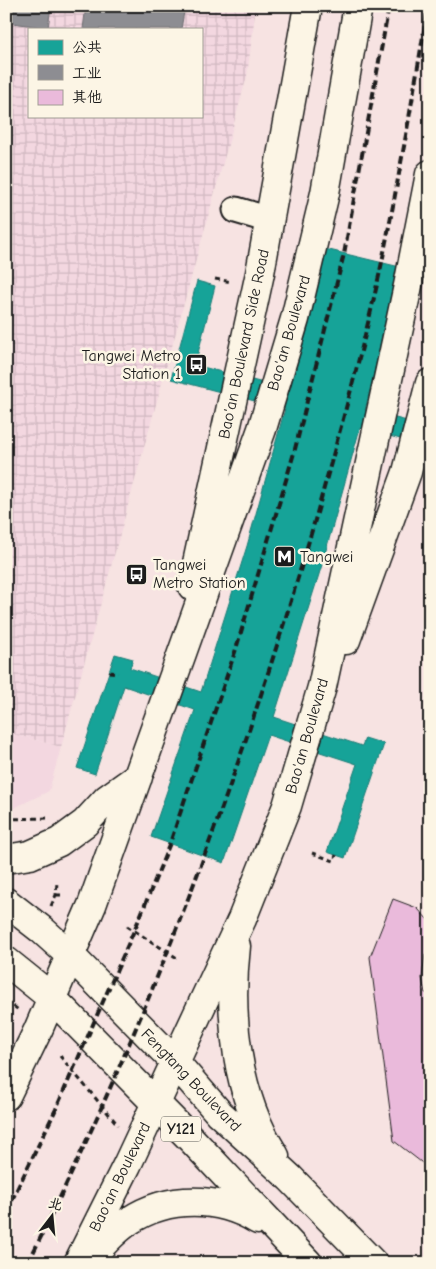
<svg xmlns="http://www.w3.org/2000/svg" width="436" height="1269" viewBox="0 0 436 1269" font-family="'Comic Neue','LXGW WenKai TC',sans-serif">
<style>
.built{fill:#f3d7e0}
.industrial{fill:url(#industrial-grid);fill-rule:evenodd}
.public{fill:#17a398;stroke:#187a73}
.industry{fill:#8d8d92;stroke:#6b6b6f}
.building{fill:#eabadb;stroke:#1c1c1c}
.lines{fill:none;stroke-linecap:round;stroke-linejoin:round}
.minor-casing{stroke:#1c1c1c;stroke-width:29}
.major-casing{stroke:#1c1c1c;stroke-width:31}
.path{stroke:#1c1c1c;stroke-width:3;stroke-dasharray:5 4;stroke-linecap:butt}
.minor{stroke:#fcf5e5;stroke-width:25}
.major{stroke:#fcf5e5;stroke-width:28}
.rail{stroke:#1c1c1c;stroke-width:4;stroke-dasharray:8 4;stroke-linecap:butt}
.labels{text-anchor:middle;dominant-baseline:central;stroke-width:5;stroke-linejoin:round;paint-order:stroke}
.shield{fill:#fcf5e5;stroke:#5f5d58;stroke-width:1}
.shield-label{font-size:15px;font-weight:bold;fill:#1c1c1c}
.street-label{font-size:16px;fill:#1c1c1c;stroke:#fcf5e5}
.poi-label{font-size:16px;fill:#1c1c1c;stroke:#fcf5e5;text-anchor:start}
</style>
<defs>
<pattern id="industrial-grid" width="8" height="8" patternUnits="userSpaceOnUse" patternTransform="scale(1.25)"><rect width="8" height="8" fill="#f3d7e0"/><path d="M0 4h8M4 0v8" fill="none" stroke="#d0b8c0"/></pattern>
</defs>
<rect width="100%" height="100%" fill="#f7e3e2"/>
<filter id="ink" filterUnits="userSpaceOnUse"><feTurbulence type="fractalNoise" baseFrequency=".02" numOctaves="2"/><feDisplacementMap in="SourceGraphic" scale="10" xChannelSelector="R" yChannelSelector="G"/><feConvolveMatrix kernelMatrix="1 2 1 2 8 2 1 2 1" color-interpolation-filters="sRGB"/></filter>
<g filter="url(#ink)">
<path class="built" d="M6,732L61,747L49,791L6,812Z"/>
<path class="industrial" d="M6,6H256L247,76L61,747L6,732ZM29,29H201V116H29Z"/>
<path class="public" d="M325,249L400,267L365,410L430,427V447L360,428L321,568L274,717L362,746L365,738L384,744L345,858L327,852L357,764L268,735L224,863L151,837L195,710L124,686L95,774L77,768L115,654L133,659L130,668L201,692L247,546L285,409L171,379L197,281L215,286L195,365L290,390Z"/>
<path class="industry" d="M6,6H51L48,28L6,22Z
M86,6H185L181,29H83Z"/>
<path class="building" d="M393,899L417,908L430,922V955L425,954L422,978L425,993H430V1169L394,1141L370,957Z"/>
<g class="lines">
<defs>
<path id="minor" d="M236,210L270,220"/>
<path id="major" d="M192,586L260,273L308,6
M346,640L407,472L430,383
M6,859L30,855L59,842L85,823L107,799L138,777
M6,902L42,930L71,956L175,1062L219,1113L290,1178L373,1263
M236,946C228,1015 236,1097 275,1156
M6,961L52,998L192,1140L308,1263
M6,1096L38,1030L92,905L262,429L295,319L325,193L358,6
M87,1262C100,1247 113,1232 129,1221C168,1195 219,1196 258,1220
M78,1263L127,1165L242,919L287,806L322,687L409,281L430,174"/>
</defs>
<use href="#minor" class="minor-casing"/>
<use href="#major" class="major-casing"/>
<path class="path" d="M215,279L232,282
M109,672L118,673
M6,819L49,818
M312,853L334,861L336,855
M56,895H63
M51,906L56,895L57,882
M127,926L177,958
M6,1001L20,1011
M60,1056L118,1125"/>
<use href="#minor" class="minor"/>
<use href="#major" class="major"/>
<path class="rail" d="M6,1212L56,1109L140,917L170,843L236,649L294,453L344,254L389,6
M28,1263C148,1022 243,771 317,513C340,430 364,346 382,262C399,177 414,92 428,6"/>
</g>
</g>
<defs>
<symbol id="bus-square" viewBox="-11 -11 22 22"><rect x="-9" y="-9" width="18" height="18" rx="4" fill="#1c1c1c" stroke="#fcf5e5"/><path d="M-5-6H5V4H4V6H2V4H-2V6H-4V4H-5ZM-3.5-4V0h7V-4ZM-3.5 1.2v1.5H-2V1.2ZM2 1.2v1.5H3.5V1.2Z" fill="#fff"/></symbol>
<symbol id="metro-square" viewBox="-11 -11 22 22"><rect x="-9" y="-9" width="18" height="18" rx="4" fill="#1c1c1c" stroke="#fcf5e5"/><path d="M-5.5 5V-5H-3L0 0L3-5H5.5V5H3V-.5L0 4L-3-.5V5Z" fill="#fff"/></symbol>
</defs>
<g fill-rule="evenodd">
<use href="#bus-square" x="184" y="352" width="25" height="25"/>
<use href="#metro-square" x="272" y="544" width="25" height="25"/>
<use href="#bus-square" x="124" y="562" width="25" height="25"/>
</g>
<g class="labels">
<rect class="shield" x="161" y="1116.5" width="40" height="25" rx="4"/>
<g class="shield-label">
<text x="181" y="1129">Y121</text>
</g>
<g class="street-label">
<text transform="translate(289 333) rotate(-74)">Bao'an Boulevard</text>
<text transform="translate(244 344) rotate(-78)">Bao'an Boulevard Side Road</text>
<text transform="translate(307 736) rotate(-74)">Bao'an Boulevard</text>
<text transform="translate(191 1080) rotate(46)">Fengtang Boulevard</text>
<text transform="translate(120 1177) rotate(-64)">Bao'an Boulevard</text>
</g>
<g class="poi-label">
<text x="181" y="356" text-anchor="end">Tangwei Metro<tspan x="181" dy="18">Station 1</tspan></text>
<text x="300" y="557">Tangwei</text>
<text x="153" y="565">Tangwei<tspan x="153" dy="18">Metro Station</tspan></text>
</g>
</g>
<rect width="436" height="1269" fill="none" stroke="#fcf5e5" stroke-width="25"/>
<rect x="12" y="12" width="411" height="1244" fill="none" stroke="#1c1c1c" stroke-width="2" filter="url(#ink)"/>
<rect x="28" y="28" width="175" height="90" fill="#fcf5e5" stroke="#a29e95"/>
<rect x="38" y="40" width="25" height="15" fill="#17a398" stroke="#a29e95"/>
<text x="72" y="52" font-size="15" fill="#1c1c1c">公共</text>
<rect x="38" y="65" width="25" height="15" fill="#8d8d92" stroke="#a29e95"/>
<text x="72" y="78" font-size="15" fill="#1c1c1c">工业</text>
<rect x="38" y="90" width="25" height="15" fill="#eabadb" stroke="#a29e95"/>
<text x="72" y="102" font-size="15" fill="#1c1c1c">其他</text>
<g transform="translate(52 1216) rotate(16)" stroke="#fcf5e5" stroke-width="4" paint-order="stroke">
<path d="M0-4L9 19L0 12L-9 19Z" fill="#1c1c1c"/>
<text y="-8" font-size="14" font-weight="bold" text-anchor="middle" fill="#1c1c1c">北</text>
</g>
</svg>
